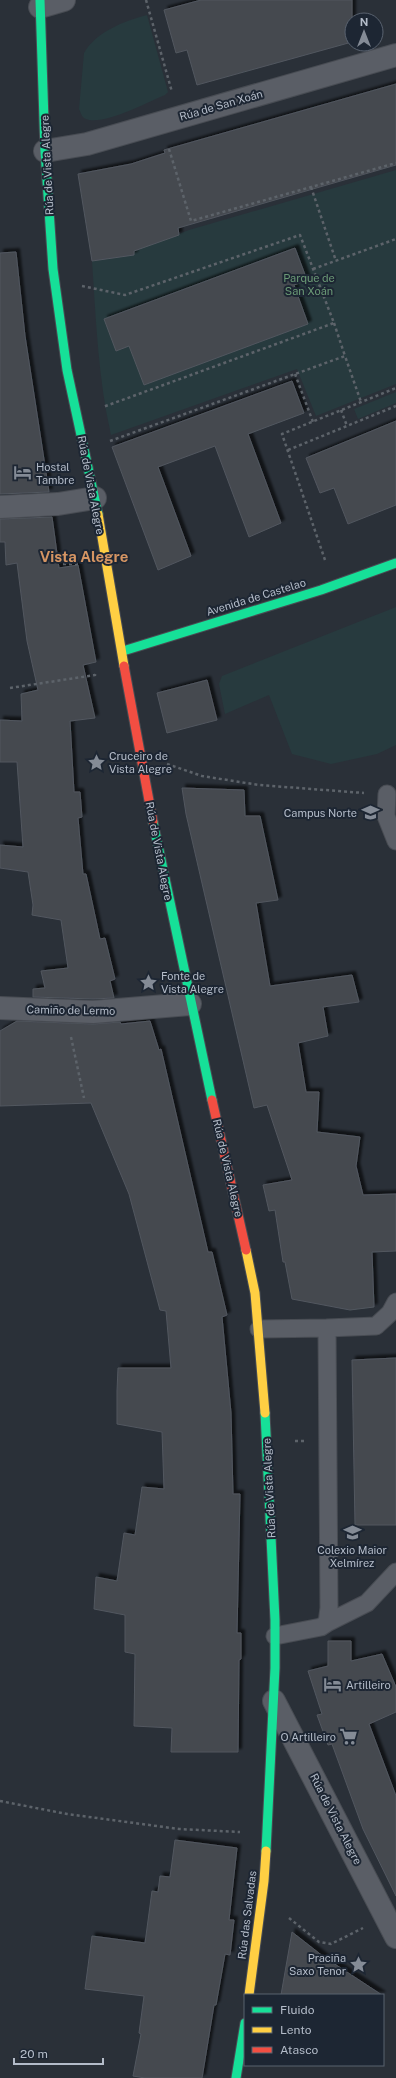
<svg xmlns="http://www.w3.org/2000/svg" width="396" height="2078" viewBox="0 0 396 2078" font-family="'Public Sans',sans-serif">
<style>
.green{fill:#273a3e}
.building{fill:#444950;stroke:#52575f;filter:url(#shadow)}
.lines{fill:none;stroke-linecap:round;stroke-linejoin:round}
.lane-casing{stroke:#484c53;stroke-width:19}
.street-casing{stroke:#484c53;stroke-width:24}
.fast-casing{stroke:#484c53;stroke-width:11}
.slow-casing{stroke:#484c53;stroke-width:11}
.jam-casing{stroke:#484c53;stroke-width:11}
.path{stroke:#5d636a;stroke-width:2.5;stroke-dasharray:3 3;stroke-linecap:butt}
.lane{stroke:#5a5e66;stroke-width:17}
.street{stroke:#5a5e66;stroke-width:22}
.fast{stroke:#16e098;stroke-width:9}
.slow{stroke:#ffcf43;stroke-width:9}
.jam{stroke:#f24e42;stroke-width:9}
.labels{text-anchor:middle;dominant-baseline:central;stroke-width:4;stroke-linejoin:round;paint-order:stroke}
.street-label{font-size:11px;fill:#b4bcc9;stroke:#1d2633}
.park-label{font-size:11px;fill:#6b9a76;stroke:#1d2633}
.poi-label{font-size:11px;fill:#b4bcc9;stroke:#1d2633;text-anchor:start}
.district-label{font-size:15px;font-weight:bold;fill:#d59563;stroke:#1d2633}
</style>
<defs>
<filter id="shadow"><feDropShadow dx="3.5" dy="-3.5" stdDeviation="1" flood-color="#0009"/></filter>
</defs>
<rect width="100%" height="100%" fill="#2a3038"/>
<path class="green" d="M147,15L168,92L165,95C148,102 103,126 86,119C82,118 81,113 79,109L84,53C96,32 124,21 147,15Z
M396,170V384L316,416L297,369L111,435C98,378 96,319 92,261L134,251L189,230Z
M396,392V403L358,419L354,409Z
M396,607V745L377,754L331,764L292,754L269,695L225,714L219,684L222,676Z"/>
<path class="building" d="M201,0H352V42L197,85L187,50L176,53L164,10Z
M396,84V165L178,228L179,235L134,251V255L92,261L78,174L131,164L165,153L164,150Z
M295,248L307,280L294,285L308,324L144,385L129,346L116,351L104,319Z
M16,252L25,336L49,492L0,494V253Z
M292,381L304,413L248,434L281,523L249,537L215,446L158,467L191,556L158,570L112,447Z
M396,421V505L348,524L334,488L320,493L306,458Z
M52,517L59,568L78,565L96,662L83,665L95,718L70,721L74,792H80L82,817L78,818L83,874H86L100,939L105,938L115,979L110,981L114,998L93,999L33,997V989L45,988L41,971L68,968L61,920L32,915L33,905L28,872L0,868V845L23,847L17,762H0V720L22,721L21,694L38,690L27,641L17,563L6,565L5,542H0V519Z
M207,680L217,720L167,733L157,693Z
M182,788L244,790L245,816H260L278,900L256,903L270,986L352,975L359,1002L323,1007L328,1036L298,1043L306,1092H319L317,1132L360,1137L356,1166L363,1195L396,1194V1251L372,1252L374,1307L350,1310L292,1299L285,1262H283L275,1210L269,1211L263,1185L292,1180L267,1105L254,1108L186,814Z
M17,1021L93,1024L120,1022L121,1024L150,1021L159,1050L161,1049L208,1252H212L227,1315L222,1317L231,1413L233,1494H240L237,1633H241V1659L239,1660L238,1752H171L172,1728L134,1726L135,1654L125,1652V1615L94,1609L96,1577L117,1581L124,1533L135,1535L142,1487L164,1489L162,1432L117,1424V1391L118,1368H171L166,1311L160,1310L129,1194L91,1103L0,1106V1031Z
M396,1358V1525H355L352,1360Z
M328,1641H351V1661L382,1654L396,1687V1712L369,1724L396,1796V1896L363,1829L332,1744L328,1745L317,1715L322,1714L308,1671L328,1666Z
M175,1840L237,1848L229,1920H234L230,1955L225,1954L216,2005H214L202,2078H145L133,2076L141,2034L139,2033L144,1996L85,1989L92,1936L145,1943L152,1891L158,1892L160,1876L170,1877Z
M292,1932L324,1957L382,1995H281Z"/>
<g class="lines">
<defs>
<path id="lane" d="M387,794L386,816L396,841
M259,1329L327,1328
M327,1623L367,1603L396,1572
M275,1636L321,1627L327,1623L329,1608L327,1328L376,1326L390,1313L396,1302"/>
<path id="street" d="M40,7L64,0
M45,151L87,144L396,55
M0,507L58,504L95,498
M0,1008L93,1012L190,1004
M274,1701L396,1937"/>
<path id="fast" d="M40,0L45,151L53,269L67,370L98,514
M123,651L321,590L396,563
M153,822L212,1100
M265,1413L275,1620V1668L266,1851
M236,2078L245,2023"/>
<path id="slow" d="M98,514L124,666
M246,1250L255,1293L265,1413
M249,1995L264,1881L266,1851"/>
<path id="jam" d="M124,666L153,822
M212,1100L246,1250"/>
</defs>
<use href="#lane" class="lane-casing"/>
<use href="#street" class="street-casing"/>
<use href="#fast" class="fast-casing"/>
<use href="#slow" class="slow-casing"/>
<use href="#jam" class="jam-casing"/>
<path class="path" d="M146,0L172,92
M169,149L191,221L396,163
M311,187L336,261
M313,269L396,239
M82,286L125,295L300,235L334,323L103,407
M334,323L345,356
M295,374L313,422
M341,410L347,426
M110,441L345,356L361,402
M288,450L396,406
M325,560L282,434L396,388
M63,564H79
M10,688L95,675L97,672
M167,764L202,776L259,785L364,793
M71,1037L84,1098
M295,1441H304
M0,1801L67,1814L179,1829L240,1832
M289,1918L319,1942L331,1944L363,1928"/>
<use href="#lane" class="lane"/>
<use href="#street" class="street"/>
<use href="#fast" class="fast"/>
<use href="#slow" class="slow"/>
<use href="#jam" class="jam"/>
</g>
<defs>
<symbol id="hotel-bare" viewBox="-9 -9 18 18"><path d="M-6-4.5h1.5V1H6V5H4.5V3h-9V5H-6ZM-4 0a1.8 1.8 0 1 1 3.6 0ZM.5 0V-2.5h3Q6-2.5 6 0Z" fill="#848b96" stroke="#1d2633" stroke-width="2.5" paint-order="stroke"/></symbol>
<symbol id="sight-bare" viewBox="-9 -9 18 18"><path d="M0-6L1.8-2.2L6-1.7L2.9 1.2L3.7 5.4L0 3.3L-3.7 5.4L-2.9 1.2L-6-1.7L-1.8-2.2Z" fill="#848b96" stroke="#1d2633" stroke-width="2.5" paint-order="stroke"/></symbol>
<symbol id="university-bare" viewBox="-9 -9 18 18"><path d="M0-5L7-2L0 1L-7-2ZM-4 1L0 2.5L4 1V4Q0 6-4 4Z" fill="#848b96" stroke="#1d2633" stroke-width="2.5" paint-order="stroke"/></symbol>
<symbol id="school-bare" viewBox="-9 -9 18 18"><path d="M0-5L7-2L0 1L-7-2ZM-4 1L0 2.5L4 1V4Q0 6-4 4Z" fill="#848b96" stroke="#1d2633" stroke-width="2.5" paint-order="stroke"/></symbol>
<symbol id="supermarket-bare" viewBox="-9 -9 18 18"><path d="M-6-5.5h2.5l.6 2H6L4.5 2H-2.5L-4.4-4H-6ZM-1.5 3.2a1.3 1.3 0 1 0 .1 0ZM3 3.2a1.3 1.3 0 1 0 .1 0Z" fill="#848b96" stroke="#1d2633" stroke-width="2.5" paint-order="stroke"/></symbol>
</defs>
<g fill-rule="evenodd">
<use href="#hotel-bare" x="10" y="460" width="25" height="25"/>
<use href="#sight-bare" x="84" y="750" width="25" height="25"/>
<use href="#university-bare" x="358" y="800" width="25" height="25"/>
<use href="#sight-bare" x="136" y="970" width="25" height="25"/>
<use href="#school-bare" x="340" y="1520" width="25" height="25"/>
<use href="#hotel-bare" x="320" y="1672" width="25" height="25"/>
<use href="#supermarket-bare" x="336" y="1724" width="25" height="25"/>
<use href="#sight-bare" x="346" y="1952" width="25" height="25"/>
</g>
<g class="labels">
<g class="street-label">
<text transform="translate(221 105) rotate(-16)">Rúa de San Xoán</text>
<text transform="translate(47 165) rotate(-93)">Rúa de Vista Alegre</text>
<text transform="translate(91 485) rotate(79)">Rúa de Vista Alegre</text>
<text transform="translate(256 597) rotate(-17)">Avenida de Castelao</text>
<text transform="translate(159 851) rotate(79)">Rúa de Vista Alegre</text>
<text transform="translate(71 1010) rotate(1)">Camiño de Lermo</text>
<text transform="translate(228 1168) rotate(77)">Rúa de Vista Alegre</text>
<text transform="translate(269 1488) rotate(-93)">Rúa de Vista Alegre</text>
<text transform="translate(336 1819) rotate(63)">Rúa de Vista Alegre</text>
<text transform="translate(247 1915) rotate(-83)">Rúa das Salvadas</text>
</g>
<g class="park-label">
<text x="309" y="278">Parque de<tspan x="309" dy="13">San Xoán</tspan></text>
</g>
<g class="poi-label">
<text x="36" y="467">Hostal<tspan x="36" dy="13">Tambre</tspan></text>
<text x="109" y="756">Cruceiro de<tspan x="109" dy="13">Vista Alegre</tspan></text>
<text x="357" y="813" text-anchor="end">Campus Norte</text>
<text x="161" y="976">Fonte de<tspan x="161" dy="13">Vista Alegre</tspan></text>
<text x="352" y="1550" text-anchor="middle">Colexio Maior<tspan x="352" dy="13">Xelmírez</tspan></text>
<text x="346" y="1685">Artilleiro</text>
<text x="336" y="1737" text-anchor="end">O Artilleiro</text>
<text x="346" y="1958" text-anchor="end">Praciña<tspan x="346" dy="13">Saxo Tenor</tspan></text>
</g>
<g class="district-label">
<text x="84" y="556">Vista Alegre</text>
</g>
</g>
<rect x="244" y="1994" width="140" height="72" fill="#1d2633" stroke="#59626f"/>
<rect x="252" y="2007" width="20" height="6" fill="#16e098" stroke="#59626f"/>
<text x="280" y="2014" font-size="12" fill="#b4bcc9">Fluido</text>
<rect x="252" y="2027" width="20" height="6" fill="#ffcf43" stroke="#59626f"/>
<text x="280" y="2034" font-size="12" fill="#b4bcc9">Lento</text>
<rect x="252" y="2047" width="20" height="6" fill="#f24e42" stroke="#59626f"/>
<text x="280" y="2054" font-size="12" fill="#b4bcc9">Atasco</text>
<g transform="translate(364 32)"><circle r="19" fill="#1d2633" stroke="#59626f"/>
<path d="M0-3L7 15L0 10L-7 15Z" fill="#848b96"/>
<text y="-6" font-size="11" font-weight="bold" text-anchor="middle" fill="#b4bcc9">N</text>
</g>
<path d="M14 2058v6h89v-6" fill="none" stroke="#b4bcc9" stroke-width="2"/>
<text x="20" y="2058" font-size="12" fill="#b4bcc9" stroke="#1d2633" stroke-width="3" paint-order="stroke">20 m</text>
</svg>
